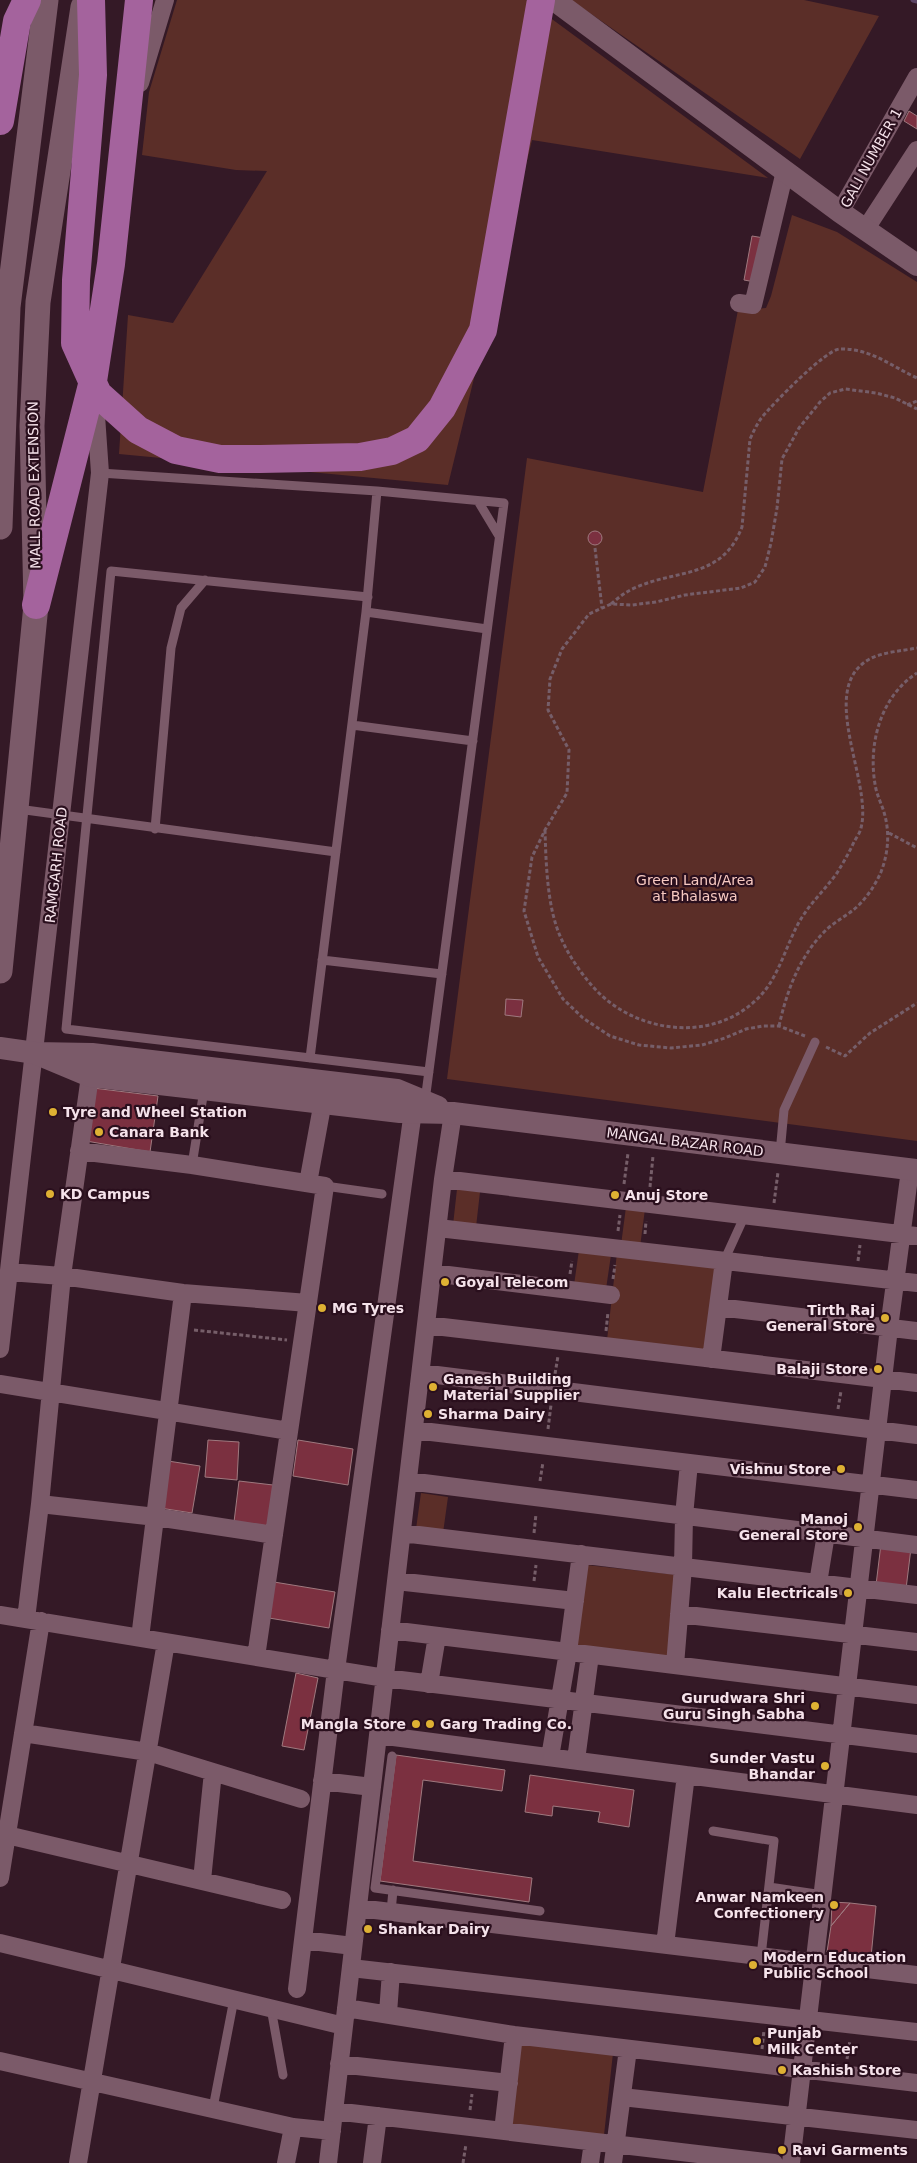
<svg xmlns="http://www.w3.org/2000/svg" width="917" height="2163" viewBox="0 0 917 2163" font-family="'DejaVu Sans',sans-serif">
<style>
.green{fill:#5b2e28}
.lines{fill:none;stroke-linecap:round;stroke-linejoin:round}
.stream{stroke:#5c4464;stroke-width:5}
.building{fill:#7b3040;stroke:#9f797f}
.path{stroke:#765e69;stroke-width:3;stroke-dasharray:4 2.5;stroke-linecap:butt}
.service{stroke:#7b5a69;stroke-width:9}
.minor{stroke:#7b5a69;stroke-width:18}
.tertiary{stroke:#7b5a69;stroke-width:22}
.secondary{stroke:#7b5a69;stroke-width:25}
.trunk{stroke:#a4639d;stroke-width:28}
.poi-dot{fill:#deb133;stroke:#2a0f1d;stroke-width:2}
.labels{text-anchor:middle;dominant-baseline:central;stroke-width:4.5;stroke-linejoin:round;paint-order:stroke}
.street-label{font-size:14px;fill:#f5e2ea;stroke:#2a0f1d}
.park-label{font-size:14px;fill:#f7c9c1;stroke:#2a0f1d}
.poi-label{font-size:14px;font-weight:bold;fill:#f5e2ea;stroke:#2a0f1d;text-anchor:start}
</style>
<rect width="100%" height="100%" fill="#341926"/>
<path class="green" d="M177,0H526L768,178L532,140L448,485L119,454L128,315L173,323L267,171L236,170L142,155L149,92Z
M571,0H804L879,16L800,159Z
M792,215L837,232L917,282V1141L447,1079L527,458L703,492L738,310L766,308L771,296Z
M457,1189L480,1192L476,1227L453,1225Z
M626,1207L645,1209L640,1247L621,1245Z
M579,1250L611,1255L606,1289L574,1285Z
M617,1253L717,1267L707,1353L607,1340Z
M421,1493L448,1497L443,1533L416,1529Z
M586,1565L679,1575L670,1656L577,1646Z
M520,2043L613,2053L604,2135L511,2124Z"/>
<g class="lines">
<path class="stream" d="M913,0L917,1"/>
</g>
<path class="building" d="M909,111L917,116V129L904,121Z
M752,236L764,238L755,282L744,280Z
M588 538a7 7 0 1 1 14 0a7 7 0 1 1-14 0Z
M506,999L523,1000L521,1017L505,1015Z
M93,1088L158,1096L150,1152L86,1141Z
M208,1440L239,1442L237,1480L205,1477Z
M298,1440L353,1449L348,1485L293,1476Z
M168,1461L200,1466L192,1513L160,1508Z
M239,1481L273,1485L269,1526L234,1522Z
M881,1544L911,1548L906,1589L876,1585Z
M274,1582L335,1592L329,1628L269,1618Z
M296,1673L318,1678L304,1750L282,1746Z
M396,1755L505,1770L502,1791L423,1780L413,1861L532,1878L529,1902L380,1881Z
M530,1775L634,1790L629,1827L598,1822L600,1812L553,1806L552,1816L525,1812Z
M832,1902L850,1903L831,1926Z
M850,1903L876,1906L871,1957L827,1952L831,1926Z"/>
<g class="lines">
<path class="path" d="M907,405L917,401
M595,548L602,608
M611,604C619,597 627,591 637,587C678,569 722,579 742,527L750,439C754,431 757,423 763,416C773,404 826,349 840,349C870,348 891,366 917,378
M545,830C546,863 547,908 561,938C570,959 590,987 608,1001C650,1034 714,1039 755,1001C777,982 784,951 797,926C807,906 824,891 837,873C843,863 849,853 854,842C856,838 860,833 861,828C873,782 817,690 868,660C881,652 902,651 917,648
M889,833L917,848
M779,1026C787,990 800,955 827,929C835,922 844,917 852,911C864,902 875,886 881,872C889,851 890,830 883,809C880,801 876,792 875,784C868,743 881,696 917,673
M805,1036L779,1026H763L746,1029L725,1038L702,1045L671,1048L639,1045L610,1036L583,1018L563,999L538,957L524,911L532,857L545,830L567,793L569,750L548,710L550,679L562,649L589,614L611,604L632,605L656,602L685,595L741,588L755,582L765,567L771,543L777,508L782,459L799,428L820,402L830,393L845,389L876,393L895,398L917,409
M826,1047L845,1056L870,1033L917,1003
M624,1184L628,1153
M650,1187L653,1156
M774,1203L778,1172
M618,1231L620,1215
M645,1234L646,1221
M858,1261L860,1245
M570,1274L572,1261
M613,1279L615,1265
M194,1330L287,1340
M606,1331L608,1312
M555,1374L558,1356
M838,1409L841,1391
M548,1429L551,1405
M540,1481L543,1462
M534,1533L536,1514
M534,1581L536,1565
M762,2049L764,2030
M847,2059L850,2040
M470,2110L472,2094
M463,2163L466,2144"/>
<path class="service" d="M100,473L377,491L504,503L425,1101
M478,501L499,536
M368,597L111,571L66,1029L429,1072
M366,612L487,629
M352,725L473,741
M18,809L336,852
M155,829L171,648L181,608L205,580
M322,960L442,974
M310,1058L366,612L377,491
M780,1153L784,1110L815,1042
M192,1165L204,1090
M325,1186L382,1194
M724,1261L745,1215
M392,1756L375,1888L540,1911
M713,1831L774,1841L761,1956
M769,1887L823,1895
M391,1912L393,1890
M271,2008L283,2075
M213,2108L234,1999"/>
<path class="minor" d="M140,83L165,0
M840,212L917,77
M865,230L917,150
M739,303L753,305L785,171
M79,1151L192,1165L325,1186L256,1657
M443,1179L917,1236
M308,1183L325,1090
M438,1228L917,1283
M9,1272L62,1276L183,1293L308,1303
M432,1273L611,1295
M718,1307L917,1331
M426,1325L917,1383
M0,1349L100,473L95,401
M711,1359L724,1261
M421,1373L917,1435
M0,1384L289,1431
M414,1430L917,1490
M408,1481L917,1545
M40,1504L156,1517L274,1535
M402,1533L917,1595
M396,1581L575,1601
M818,1583L826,1534
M679,1614L917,1642
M0,1615L385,1678L917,1744
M26,1619L40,1504L62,1276L90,1076
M390,1630L917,1695
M140,1638L183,1293
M675,1665L683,1567L684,1516L689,1463
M429,1684L437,1636
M23,1733L148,1752L301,1799
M378,1735L917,1805
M550,1757L568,1652L581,1554
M576,1760L590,1655
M322,1781L372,1787
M7,1835L282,1900
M0,1878L41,1621
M202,1880L213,1772
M358,1908L917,1975
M303,1940L353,1946
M0,1943L344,2026
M665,1945L686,1775
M351,1968L917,2032
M297,1989L336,1670L413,1111
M346,2008L514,2035L917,2083
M388,2013L391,1972
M0,2061L293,2127L332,2131
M339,2064L509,2083
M622,2097L917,2130
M334,2111L774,2163
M503,2131L514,2035
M78,2163L166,1642
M286,2163L293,2127
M328,2163L443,1179L453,1113
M372,2163L378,2116
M590,2163L593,2142
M613,2163L628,2049
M791,2163L889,1328L910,1170"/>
<path class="tertiary" d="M554,0L840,212L917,265
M0,1048L35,1053L92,1054L397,1090L438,1107
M35,1053L90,1076L400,1112L453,1113L917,1170"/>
<path class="secondary" d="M0,527L8,307L46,0
M0,971L36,605L32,426L38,302L83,7"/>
<path class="trunk" d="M91,0L93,75L76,280L75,343L98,394L138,430L176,450L220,459H260L360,457L392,451L417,439L442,408L483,330L541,0
M0,121L17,21L27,0
M36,605L93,381L111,264L139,0"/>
</g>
<g class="poi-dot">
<circle cx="53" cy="1112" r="5"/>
<circle cx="99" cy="1132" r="5"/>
<circle cx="50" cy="1194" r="5"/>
<circle cx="615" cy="1195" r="5"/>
<circle cx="445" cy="1282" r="5"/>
<circle cx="322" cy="1308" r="5"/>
<circle cx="885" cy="1318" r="5"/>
<circle cx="878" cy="1369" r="5"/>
<circle cx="433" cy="1387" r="5"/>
<circle cx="428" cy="1414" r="5"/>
<circle cx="841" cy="1469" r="5"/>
<circle cx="858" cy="1527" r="5"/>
<circle cx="848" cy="1593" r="5"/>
<circle cx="815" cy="1706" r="5"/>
<circle cx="416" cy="1724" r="5"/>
<circle cx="430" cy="1724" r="5"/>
<circle cx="825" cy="1766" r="5"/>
<circle cx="834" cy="1905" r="5"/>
<circle cx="368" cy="1929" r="5"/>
<circle cx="753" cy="1965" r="5"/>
<circle cx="757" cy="2041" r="5"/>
<circle cx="782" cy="2070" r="5"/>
<circle cx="782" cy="2150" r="5"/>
</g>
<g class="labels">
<g class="street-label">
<text transform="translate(871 158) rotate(-61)">GALI NUMBER 1</text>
<text transform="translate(34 485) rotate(-91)">MALL ROAD EXTENSION</text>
<text transform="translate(56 865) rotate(-84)">RAMGARH ROAD</text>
<text transform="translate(685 1142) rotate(7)">MANGAL BAZAR ROAD</text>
</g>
<g class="park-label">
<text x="695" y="880">Green Land/Area<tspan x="695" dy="16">at Bhalaswa</tspan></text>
</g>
<g class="poi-label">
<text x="63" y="1112">Tyre and Wheel Station</text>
<text x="109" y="1132">Canara Bank</text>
<text x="60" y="1194">KD Campus</text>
<text x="625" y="1195">Anuj Store</text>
<text x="455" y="1282">Goyal Telecom</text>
<text x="332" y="1308">MG Tyres</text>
<text x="875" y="1310" text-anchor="end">Tirth Raj<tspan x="875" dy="16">General Store</tspan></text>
<text x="868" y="1369" text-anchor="end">Balaji Store</text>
<text x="443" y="1379">Ganesh Building<tspan x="443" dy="16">Material Supplier</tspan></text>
<text x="438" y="1414">Sharma Dairy</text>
<text x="831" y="1469" text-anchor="end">Vishnu Store</text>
<text x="848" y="1519" text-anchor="end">Manoj<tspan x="848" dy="16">General Store</tspan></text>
<text x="838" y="1593" text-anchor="end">Kalu Electricals</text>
<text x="805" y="1698" text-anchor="end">Gurudwara Shri<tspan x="805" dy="16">Guru Singh Sabha</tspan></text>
<text x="406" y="1724" text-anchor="end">Mangla Store</text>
<text x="440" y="1724">Garg Trading Co.</text>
<text x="815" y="1758" text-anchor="end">Sunder Vastu<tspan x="815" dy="16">Bhandar</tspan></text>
<text x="824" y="1897" text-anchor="end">Anwar Namkeen<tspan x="824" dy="16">Confectionery</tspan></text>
<text x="378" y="1929">Shankar Dairy</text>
<text x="763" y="1957">Modern Education<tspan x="763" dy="16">Public School</tspan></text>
<text x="767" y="2033">Punjab<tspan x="767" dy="16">Milk Center</tspan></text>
<text x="792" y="2070">Kashish Store</text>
<text x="792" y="2150">Ravi Garments</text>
</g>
</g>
</svg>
